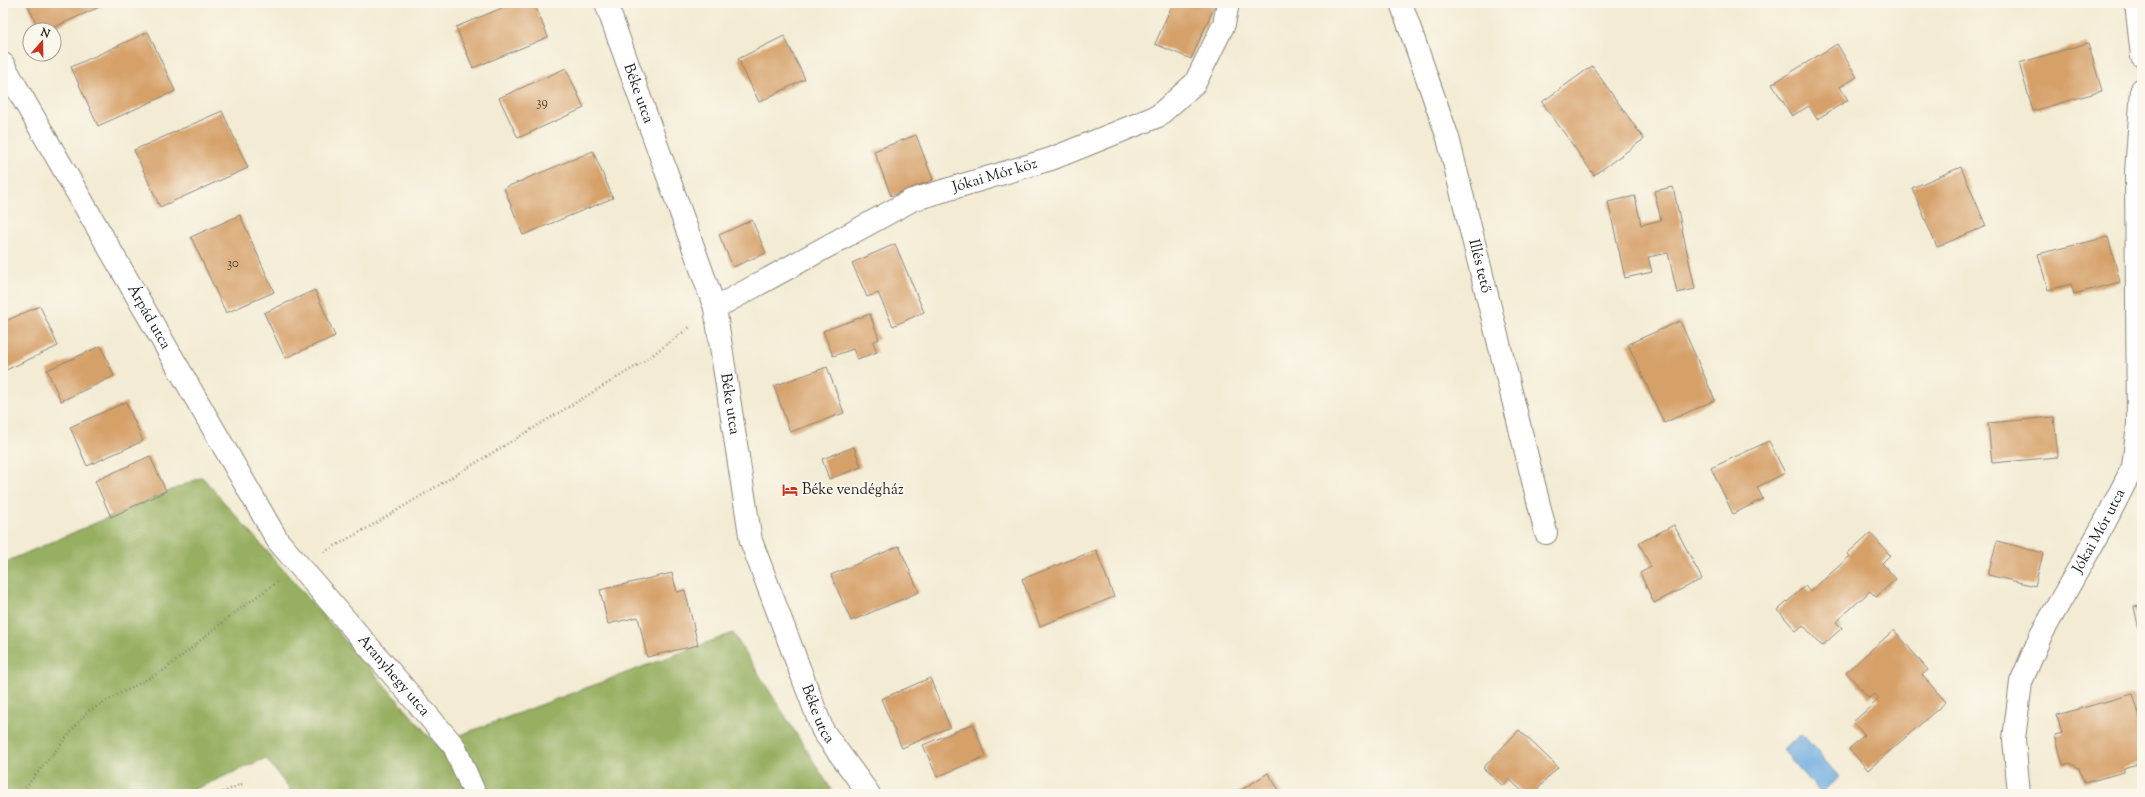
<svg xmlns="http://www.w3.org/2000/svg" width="2145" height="797" viewBox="0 0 2145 797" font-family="'Sorts Mill Goudy',serif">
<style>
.forest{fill:#96af60;stroke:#59663e}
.water{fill:#6dabdf;stroke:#44647e}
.building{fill:#d6a069}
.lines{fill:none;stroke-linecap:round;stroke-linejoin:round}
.street-casing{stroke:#888478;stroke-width:24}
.path{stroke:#888478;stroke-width:2.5;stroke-dasharray:1 3;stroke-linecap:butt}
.street{stroke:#fff;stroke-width:22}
.labels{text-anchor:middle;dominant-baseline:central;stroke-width:4;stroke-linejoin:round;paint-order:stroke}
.number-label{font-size:13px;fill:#4a3d2f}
.street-label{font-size:15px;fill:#1c1c1c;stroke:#fbf7ec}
.poi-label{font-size:15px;fill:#1c1c1c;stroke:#fbf7ec;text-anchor:start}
</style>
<rect width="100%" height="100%" fill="#fbf7ec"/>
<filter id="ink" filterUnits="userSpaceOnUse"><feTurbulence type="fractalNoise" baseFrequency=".025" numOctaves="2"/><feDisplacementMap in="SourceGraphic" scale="8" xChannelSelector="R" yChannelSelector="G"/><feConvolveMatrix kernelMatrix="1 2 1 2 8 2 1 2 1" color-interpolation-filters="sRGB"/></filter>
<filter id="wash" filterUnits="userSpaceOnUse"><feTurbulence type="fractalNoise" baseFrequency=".012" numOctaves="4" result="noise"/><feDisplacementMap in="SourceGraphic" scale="16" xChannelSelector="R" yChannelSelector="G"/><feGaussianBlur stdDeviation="0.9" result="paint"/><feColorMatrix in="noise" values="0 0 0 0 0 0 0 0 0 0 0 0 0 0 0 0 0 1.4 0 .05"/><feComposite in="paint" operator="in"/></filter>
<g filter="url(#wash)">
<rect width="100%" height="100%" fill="#f3ebd3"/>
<path class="forest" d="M202,477L436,744L733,633L834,794H293L266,758L184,794H3V563Z"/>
<path class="water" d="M1802,734L1839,777L1821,793L1783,750Z"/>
<g id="blocks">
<path class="building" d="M27,3H108L48,30H39Z
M514,3H534L548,37L473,68L456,27Z
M1173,3H1216L1191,59L1155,44Z
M148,32L175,91L98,126L71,67Z
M784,36L805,79L759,102L738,59Z
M2088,43L2102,91L2033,111L2019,63Z
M1837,44L1857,77L1840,87L1848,100L1817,119L1809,106L1792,116L1772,84Z
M1592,66L1644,139L1594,175L1542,102Z
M566,68L584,108L518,138L499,98Z
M222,111L248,168L160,207L134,150Z
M916,135L933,180L891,196L874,151Z
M593,151L613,198L523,235L504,188Z
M1961,167L1986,226L1937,247L1912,188Z
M1673,187L1695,289L1677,293L1668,253L1648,257L1652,272L1625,278L1608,202L1635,196L1641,225L1661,220L1654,191Z
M240,215L274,292L226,313L191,237Z
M752,220L766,253L733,267L719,235Z
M2108,237L2120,282L2074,294L2071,284L2048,290L2038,254Z
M895,244L924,312L893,326L878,293L867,297L852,263Z
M315,290L335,336L285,358L264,313Z
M40,306L58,346L6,370L3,363V322Z
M870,314L879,339L873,342L877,352L857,359L853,349L833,356L823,331Z
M1680,321L1715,400L1664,423L1628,344Z
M101,346L114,376L61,401L47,370Z
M827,367L844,413L790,432L774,386Z
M126,402L143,441L87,466L70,427Z
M2054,417L2058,457L1992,463L1988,423Z
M1769,441L1785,473L1757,487L1763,499L1733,514L1711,468Z
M854,447L861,467L829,479L822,459Z
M150,456L166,491L111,517L95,481Z
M1674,525L1702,579L1654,603L1640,573L1651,567L1639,543Z
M1870,533L1890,555L1882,563L1896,579L1876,597L1870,591L1836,622L1842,628L1822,646L1803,625L1796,631L1778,610L1805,586L1810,592L1850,556L1847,554Z
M1997,541L2043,553L2035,586L1988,575Z
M899,546L919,592L851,621L831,575Z
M1096,550L1114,597L1040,626L1022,579Z
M672,573L677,592L685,590L698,645L647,657L638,617L608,624L600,590Z
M2142,605V639H2141L2134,607Z
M1894,630L1928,670L1922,675L1946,702L1868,770L1849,749L1864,735L1853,722L1879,699L1874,694L1869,698L1846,672Z
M930,678L950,727L902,748L881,699Z
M2133,694L2142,724V763L2124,768V772L2084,783L2079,768L2070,763L2063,765L2055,735L2062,733L2057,715Z
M973,724L986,756L937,777L923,745Z
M1519,730L1558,767L1533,794H1525L1509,779L1503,786L1483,768Z
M1268,773L1281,793L1235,794Z"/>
</g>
</g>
<g filter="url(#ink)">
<use href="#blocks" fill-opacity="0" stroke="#888478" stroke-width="1"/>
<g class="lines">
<defs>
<g id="street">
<path id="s1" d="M606,3L715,308L751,541L823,731L869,794"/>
<path id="s2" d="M1401,3L1448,138L1546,533"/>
<path d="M2136,3L2142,56"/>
<path id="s3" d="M3,64L278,541L454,746L475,794"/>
<path id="s4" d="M715,308L912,200L1051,159L1158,116L1195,83L1224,24L1228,3"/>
<path id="s5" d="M2019,794L2014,739L2021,682L2041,635L2105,522L2133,467L2138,424L2136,172L2142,89"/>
</g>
</defs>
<use href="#street" class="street-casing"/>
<path class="path" d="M324,552L371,526L643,362L690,327
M20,794L88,711L166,669L229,617L277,582
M219,794L244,783"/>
<use href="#street" class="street"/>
</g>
</g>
<defs>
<symbol id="hotel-bare" viewBox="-9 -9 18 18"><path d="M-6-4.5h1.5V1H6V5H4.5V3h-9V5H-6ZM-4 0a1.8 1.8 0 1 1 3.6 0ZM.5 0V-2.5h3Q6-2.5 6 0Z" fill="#c8321e" stroke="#fbf7ec" stroke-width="2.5" paint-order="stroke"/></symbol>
</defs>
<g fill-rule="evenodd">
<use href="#hotel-bare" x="779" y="479" width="22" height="22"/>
</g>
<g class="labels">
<g class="number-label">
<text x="542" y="103">39</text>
<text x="233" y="264">30</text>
</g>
<g class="street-label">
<text stroke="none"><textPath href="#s1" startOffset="96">Béke utca</textPath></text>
<text stroke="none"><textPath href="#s4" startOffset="311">Jókai Mór köz</textPath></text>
<text stroke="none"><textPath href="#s2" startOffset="275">Illés tető</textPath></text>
<text stroke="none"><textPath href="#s3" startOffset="292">Árpád utca</textPath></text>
<text stroke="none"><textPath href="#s1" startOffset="421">Béke utca</textPath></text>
<text stroke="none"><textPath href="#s5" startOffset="283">Jókai Mór utca</textPath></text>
<text stroke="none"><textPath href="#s3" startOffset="728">Aranyhegy utca</textPath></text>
<text stroke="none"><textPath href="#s1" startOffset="745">Béke utca</textPath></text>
</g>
<g class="poi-label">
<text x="802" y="490">Béke vendégház</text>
</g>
</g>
<rect width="2145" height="797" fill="none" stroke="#fbf7ec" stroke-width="16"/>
<g transform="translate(42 42) rotate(20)"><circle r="19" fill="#fbf7ec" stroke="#a29f99"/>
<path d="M0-3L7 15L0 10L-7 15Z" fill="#c8321e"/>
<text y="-6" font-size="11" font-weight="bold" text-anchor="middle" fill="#1c1c1c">N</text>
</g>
</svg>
